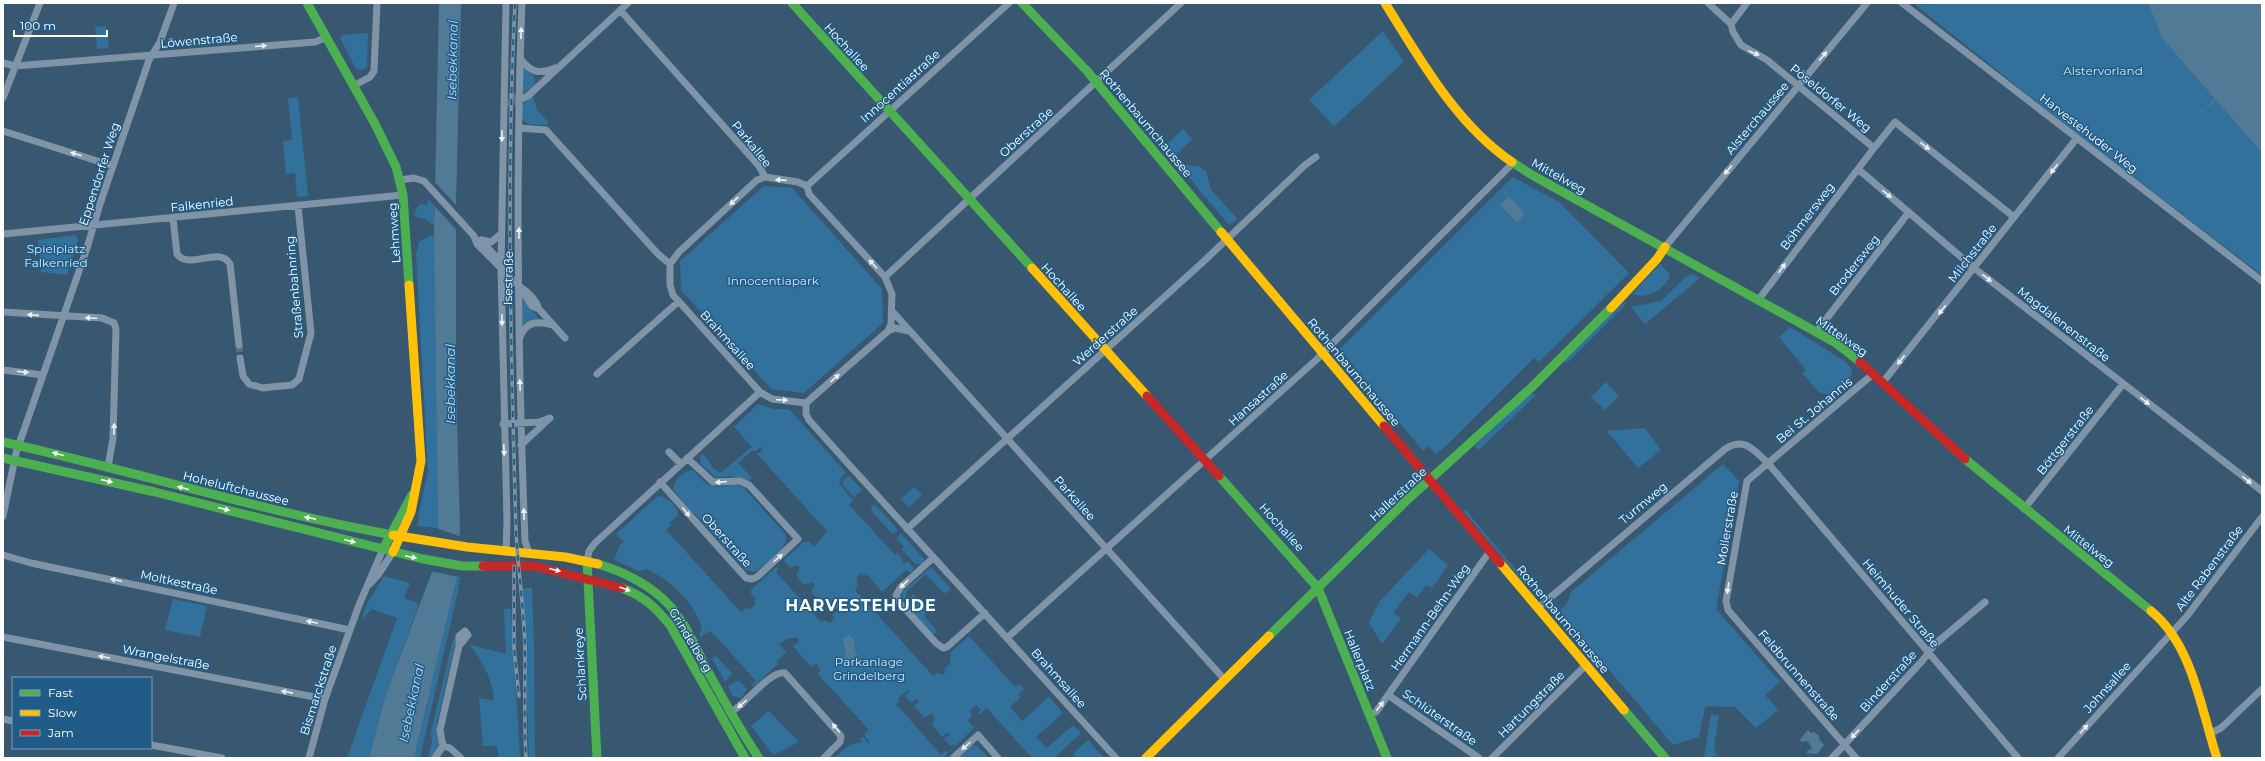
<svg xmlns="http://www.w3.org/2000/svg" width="2265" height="761" viewBox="0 0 2265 761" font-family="Montserrat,sans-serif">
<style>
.green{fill:#33719d;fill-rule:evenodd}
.water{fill:#517a97}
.pier{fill:#385871}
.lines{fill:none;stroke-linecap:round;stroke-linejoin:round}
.stream{stroke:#517a97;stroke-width:2}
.street-tunnel{stroke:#567186;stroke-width:7;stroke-dasharray:7 3.5;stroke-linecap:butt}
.street{stroke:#7f94a6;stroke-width:7}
.fast{stroke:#4caf50;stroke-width:9}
.slow{stroke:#ffc107;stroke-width:9}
.jam{stroke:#c62828;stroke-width:9}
.rail-casing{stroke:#7f94a4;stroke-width:3.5}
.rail{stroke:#215c88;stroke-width:2;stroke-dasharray:6;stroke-linecap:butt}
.oneway{fill:#eceff2}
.oneway2{fill:#f6fbf6}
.labels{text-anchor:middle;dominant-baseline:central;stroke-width:3;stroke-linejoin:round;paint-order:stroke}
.street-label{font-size:12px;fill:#fff;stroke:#215c88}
.park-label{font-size:12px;fill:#d0e8f8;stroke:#215c88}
.water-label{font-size:13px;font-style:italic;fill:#b7daf1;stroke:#215c88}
.district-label{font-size:16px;font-weight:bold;letter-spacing:1px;fill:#fff;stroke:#215c88}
</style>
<rect width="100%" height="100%" fill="#385871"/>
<path class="green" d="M1913,3H2148L2162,38L2262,153V275L2077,134Z
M106,26L109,48L97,49L95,27Z
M1383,31L1404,62L1334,126L1309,100Z
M367,33L368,34L367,67L363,70L356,69L340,38L343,35Z
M522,66L533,74L536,85L524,93H523Z
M533,96L537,110L549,123L546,125L528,124L521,118L522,105Z
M298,97L308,196L297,197L295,173L286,174L283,141L292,140L288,98Z
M1183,129L1192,139L1173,158L1164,147Z
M1186,165L1198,166L1206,171L1211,190L1235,216L1237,219L1229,225L1182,169Z
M1513,177L1559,202L1629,273L1539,362L1534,358L1447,445L1436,454L1429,446L1423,451L1340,349Z
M764,186L792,188L882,289L883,323L804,393L771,389L681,290L680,261Z
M428,199L434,205V224H431C427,217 419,220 413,214L420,204L427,205Z
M75,235L78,240L67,275L41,272L38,240Z
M431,235L434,236L438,528L418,526L419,512L428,471L416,254L419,242Z
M1660,264L1670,274C1667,289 1646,300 1632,294Z
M1693,274L1700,278L1645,324L1631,307L1661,301L1686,277Z
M521,297L539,319L522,324Z
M1623,303H1627L1566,364L1564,360Z
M1790,327L1846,362L1852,370L1850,379L1828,395L1819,392L1802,373L1806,370L1779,337Z
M1606,382L1619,396L1605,410L1591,397Z
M1533,394L1536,395L1479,450L1475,446L1528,395Z
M758,404L774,409H789L846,473L841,477L839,483L853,501L849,505L895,555L898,553L904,564L908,561L914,568L911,573L906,570L882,592L867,574L864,576L861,573L856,578L858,584L855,590L933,676L938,672L942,675L946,672L944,670L950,663L951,652L969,636L1015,687L1019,684L1024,689L1018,694L1021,697L1010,707L1022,721L1049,697L1063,713L1036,737L1047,748L1073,725L1081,733L1054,758H1032L987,708L980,714L978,712L981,710L976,705L969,711L972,715L968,721L974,728L943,758H834L849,745L862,742L860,739L863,737L869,744L870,742L864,735L869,730L818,674L821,670L816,663L811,667L793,646L799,641L797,638H789L779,644L786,652L777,661L778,664L753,687L752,685L756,681L711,631L700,637C699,633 702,629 701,625C693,601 669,580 647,569L639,571L614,560L620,545L624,542L616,534L658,496C667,498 678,505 678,515L669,523L671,525L666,530L741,612L747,607L750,610L756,604L754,601L756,599L751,594V590L776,567L778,569L776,572L821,622L824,620L830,623L835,618L832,615L838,610L836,608L830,613L826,608L830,601L827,598L820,601L811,592L815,585L812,582L804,585L796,575L800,568L797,565L790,568L784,560L804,542H809L814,547L827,531L756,453H760L763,449L761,447L755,452L753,450L738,463L752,478L749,480L731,476L715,477L701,464L700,457L703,454L714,469L720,473L752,447L734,427ZM909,690L910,691L905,696L911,703L917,699L919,701L914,706L924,717L932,714L935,718L932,725L942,737L947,732L950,734L944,739L951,746L953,744L955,746L947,753L946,751L941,755L896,704L900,701L898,698Z
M1645,428L1661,450L1638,468L1607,431Z
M1723,464L1739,481L1716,609L1780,682L1765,695L1778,710L1756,728L1735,707L1707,706L1705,708L1699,737L1673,745L1559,611L1566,605L1571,592Z
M693,470C697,475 702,481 707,484C719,491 732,480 744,488L785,534C791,548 767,562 758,570L754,572L746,570L693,512L691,513L673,489C675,478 682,472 693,470Z
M849,476L862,490L854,497L843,485L844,479Z
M914,487L922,495L909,507L901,499Z
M875,504L898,530L895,533H891L872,511L871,507Z
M1467,509L1468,513L1527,583L1525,584L1465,513L1464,510Z
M901,534L925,560L922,564H915L902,549L904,547L896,538Z
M1429,549L1448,565L1432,588L1426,585L1417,598L1409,592L1393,613L1401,618L1382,644L1369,622L1380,601Z
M930,568L933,569L951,589L944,594L926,574L906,592V604L902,597L903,591Z
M384,576L410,583L404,598L419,604L386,694L369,758H347L397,618L372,609L361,620L368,602Z
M457,577H460L457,595L420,758H414Z
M523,588H532L534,648L535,758H529Z
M913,594L926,608L932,603L934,606L924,616L937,631L932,635L906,606Z
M173,599L207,606L200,637L165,630Z
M504,609H511L520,758H499L497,746H483L479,698L494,701C493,680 483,662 470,645L506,654Z
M457,636L437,723L439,744L432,758H428L432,742L431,732L453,640Z
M716,656L732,673L725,682L712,658Z
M739,680L747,689L741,698L733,696L728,686Z
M769,711L799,742L773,755L751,726Z
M1711,714L1719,716L1714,747L1717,756L1704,758Z
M1088,740L1104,758H1077L1073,754Z
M976,745L989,758H957L969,746Z"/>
<path class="water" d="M439,3H461L456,202V384L460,528L457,577L414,758H369L386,694L432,572L438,528L434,236Z
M2148,3H2262V153L2162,38Z
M1509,197L1525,214L1517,223L1500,205Z
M849,635L854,639C855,643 854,647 855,650C857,657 862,658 859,666C853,670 844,669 843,661L846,653L843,639Z
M1808,730L1811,733L1814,732L1819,736V739L1824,745L1817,754L1806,753L1808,750L1812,749L1808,741L1801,742L1800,739Z"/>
<path class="pier" d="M433,180L458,207V232L432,203Z
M436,528L462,537L459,577L430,571Z"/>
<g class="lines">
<path class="stream" d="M2210,105L2216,99
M2202,112L2203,110"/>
<path class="street-tunnel" d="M503,103H514L519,100L514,97H503
M239,345L240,358"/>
<path class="street" d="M522,3C515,182 518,362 525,541L529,553
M1708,3L1731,24
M1747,3L1731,24L1733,32L1741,45L1767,60L1874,148L1895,122L2014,217
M1902,3L2262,281
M620,10L759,166L765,177
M520,58C530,72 539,75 555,68
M3,63L15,66L315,42L325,38
M355,85L370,77L374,71L377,3
M3,98L40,3
M519,100L528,96L628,3
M519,128L546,130L658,254L670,264V285L673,295L760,392L772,399L806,403
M3,131L113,166
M1858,169L1974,268L2262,491
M765,177L798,182L807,186L809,194L885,277L892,294L891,324L888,331L806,403
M400,180L414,178L424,181L474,236L477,244L519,286L532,306L539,309L565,338
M807,186L1009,3
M173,218L177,254C189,271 219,245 230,264L239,345
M3,234L403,195
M481,240L497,258L500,265
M481,240L491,242L501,234
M1665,247L1867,3
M670,264L679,252L757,180L765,177
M885,277L1181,3
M519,286C528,292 536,299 539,309
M1759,299L1874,148
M892,311L1225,680
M3,312L102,318L114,323L116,329L113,438L108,467
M888,331L895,328L909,331
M1817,331L1909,212
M520,337C526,321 538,321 552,325
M240,358L243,376L249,384L263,388L271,387L292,385L299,379L311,333L298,206
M3,370L43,375
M597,374L678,302
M1883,382L2077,138
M806,403V414L809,420L843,458L1116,758
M503,424L539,422L550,418
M521,445L549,419
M669,452L681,464
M660,482L746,578L752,579L757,577L798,539L749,485L740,481L713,482L687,458
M2024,509L2123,384
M3,516L16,453L87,248L100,204L149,60L160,42L174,3
M907,529L1203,262L1305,165L1316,157
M506,552L507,521L501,267L506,3
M3,555L31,563L350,630
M933,558L901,587L896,595L899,602L936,643L943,648L947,647L985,613
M587,561L589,551L595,543L760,392
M370,584L378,575L393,552
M1538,608L1725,449C1745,437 1752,449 1767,462L2018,758
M3,637L325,699
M1007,638L1316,360L1513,163
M1388,695L1479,758
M730,713C745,705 770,670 785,673L841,736L840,742L824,758
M1369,714L1376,712L1388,695L1490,551
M3,719L13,721
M2209,734L2221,728L2262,689
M151,745L222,758
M443,746L450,748L461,758
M309,758L325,699L359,605L383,549
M435,758L443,746L440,730L459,646L468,635L465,631L459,636V646
M953,758L978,735L998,758
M1492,758L1586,665
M1832,758L1923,660L1934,645L1985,602
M1856,758L1728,610L1726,601L1747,481L1873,374
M2058,758L2187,616L2262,517"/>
<path class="fast" d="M307,3L375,124L396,167L403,195L409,285
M792,3L1032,268
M1022,3L1087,71L1221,232
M1512,162L1532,175L1836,343L1860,362
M3,442C134,471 261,511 393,535
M3,458L155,492L423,559L462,566H483
M1965,459L2151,611
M1219,476L1318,588L1387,758
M383,549L412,495
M587,561L597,758
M598,564C621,571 644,582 662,598C683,617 694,644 706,668C723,699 739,729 759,758
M622,588C645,597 654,606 670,625L745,758
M1269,636L1406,501L1532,387L1611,308
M1624,710L1665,758"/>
<path class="slow" d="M1385,3C1420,59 1456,124 1512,162
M1221,232L1384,426
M1032,268L1147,396
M1611,308L1657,259L1665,247
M393,535L467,547L565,557L598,564
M393,552L411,512L421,461L409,285
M1500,563L1624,710
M2151,611C2193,645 2201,710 2217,758
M1146,758L1269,636"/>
<path class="jam" d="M1860,362L1965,459
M1147,396L1219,476
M1384,426L1500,563
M483,566H534L622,588"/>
<defs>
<path id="rail" d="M515,3C506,178 511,355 516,531C518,570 524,609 525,648C525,685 524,721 526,758
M514,566V648L519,696"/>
</defs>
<use href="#rail" class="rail-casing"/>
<use href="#rail" class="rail"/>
</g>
<defs><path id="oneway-solid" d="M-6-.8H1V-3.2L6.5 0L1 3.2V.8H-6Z"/></defs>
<g class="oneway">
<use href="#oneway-solid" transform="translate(521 33) rotate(-88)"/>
<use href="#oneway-solid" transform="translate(261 46) rotate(-5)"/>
<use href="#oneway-solid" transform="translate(1754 53) rotate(23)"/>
<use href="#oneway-solid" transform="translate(1823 56) rotate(-50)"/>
<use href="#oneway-solid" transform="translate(502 136) rotate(91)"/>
<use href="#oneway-solid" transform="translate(1925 146) rotate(38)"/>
<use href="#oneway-solid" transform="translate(76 154) rotate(-162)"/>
<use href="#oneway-solid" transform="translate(2054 169) rotate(128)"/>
<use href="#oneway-solid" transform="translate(1728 170) rotate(130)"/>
<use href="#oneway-solid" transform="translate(781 180) rotate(-175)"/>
<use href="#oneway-solid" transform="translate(1887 194) rotate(40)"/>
<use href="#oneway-solid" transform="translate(734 201) rotate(137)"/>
<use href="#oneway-solid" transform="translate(519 233) rotate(-90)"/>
<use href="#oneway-solid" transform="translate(873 264) rotate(-132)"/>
<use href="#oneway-solid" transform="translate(1782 268) rotate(-54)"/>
<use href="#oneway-solid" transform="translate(1987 278) rotate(38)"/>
<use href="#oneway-solid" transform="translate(1942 310) rotate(129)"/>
<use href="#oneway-solid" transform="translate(33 315) rotate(-176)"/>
<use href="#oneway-solid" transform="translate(91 318) rotate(-178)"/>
<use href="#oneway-solid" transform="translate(502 320) rotate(89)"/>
<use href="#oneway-solid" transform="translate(1901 360) rotate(128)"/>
<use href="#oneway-solid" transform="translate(23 372) rotate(7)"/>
<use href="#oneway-solid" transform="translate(835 378) rotate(-42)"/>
<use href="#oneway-solid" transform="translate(520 385) rotate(-91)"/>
<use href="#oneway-solid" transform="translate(782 400) rotate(3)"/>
<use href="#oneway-solid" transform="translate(2145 401) rotate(38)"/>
<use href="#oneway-solid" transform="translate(114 429) rotate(-88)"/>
<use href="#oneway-solid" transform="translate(504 450) rotate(88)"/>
<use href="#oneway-solid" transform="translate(2247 480) rotate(38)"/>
<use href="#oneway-solid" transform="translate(721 482) rotate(175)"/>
<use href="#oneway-solid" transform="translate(686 512) rotate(52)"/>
<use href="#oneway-solid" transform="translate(524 514) rotate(-92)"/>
<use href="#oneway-solid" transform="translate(778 558) rotate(-42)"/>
<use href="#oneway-solid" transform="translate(116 580) rotate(-168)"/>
<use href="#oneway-solid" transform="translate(904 584) rotate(137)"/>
<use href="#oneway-solid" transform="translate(1728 588) rotate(100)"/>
<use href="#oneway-solid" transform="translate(312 622) rotate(-168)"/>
<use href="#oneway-solid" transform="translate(104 657) rotate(-169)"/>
<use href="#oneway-solid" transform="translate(287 692) rotate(-169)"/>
<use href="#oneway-solid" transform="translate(742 704) rotate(139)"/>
<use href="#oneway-solid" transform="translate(1380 706) rotate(-52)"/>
<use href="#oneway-solid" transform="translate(836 728) rotate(-130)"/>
<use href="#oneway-solid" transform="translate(2084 729) rotate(-48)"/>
<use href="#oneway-solid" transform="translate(1855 734) rotate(133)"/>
<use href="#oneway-solid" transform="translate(966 746) rotate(138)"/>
</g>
<g class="oneway2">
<use href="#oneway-solid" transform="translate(58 454) rotate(-165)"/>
<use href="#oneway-solid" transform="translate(107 481) rotate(13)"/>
<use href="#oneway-solid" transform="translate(183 488) rotate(-165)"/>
<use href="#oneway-solid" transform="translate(224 509) rotate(14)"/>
<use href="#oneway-solid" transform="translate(310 518) rotate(-169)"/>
<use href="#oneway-solid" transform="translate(350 541) rotate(14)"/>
<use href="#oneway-solid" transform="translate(411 557) rotate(12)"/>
<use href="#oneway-solid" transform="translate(555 570) rotate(14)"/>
<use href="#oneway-solid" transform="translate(625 589) rotate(20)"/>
</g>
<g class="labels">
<g class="street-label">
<text transform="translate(199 40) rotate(-5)">Löwenstraße</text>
<text transform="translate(847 47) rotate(48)">Hochallee</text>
<text transform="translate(900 86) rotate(-42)">Innocentiastraße</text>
<text transform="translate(1831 98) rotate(39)">Pöseldorfer Weg</text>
<text transform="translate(1757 118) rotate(-50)">Alsterchaussee</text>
<text transform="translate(1146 123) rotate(50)">Rothenbaumchaussee</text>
<text transform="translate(1026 132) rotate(-42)">Oberstraße</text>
<text transform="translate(2089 133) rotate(38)">Harvestehuder Weg</text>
<text transform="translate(752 144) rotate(51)">Parkallee</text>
<text transform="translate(99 174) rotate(-72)">Eppendorfer Weg</text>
<text transform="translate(1559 176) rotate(29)">Mittelweg</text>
<text transform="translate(202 204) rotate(-6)">Falkenried</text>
<text transform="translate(1807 216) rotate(-53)">Böhmersweg</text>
<text transform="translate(394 233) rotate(-94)">Lehmweg</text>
<text transform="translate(1972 253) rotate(-52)">Milchstraße</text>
<text transform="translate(1854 265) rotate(-52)">Brodersweg</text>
<text transform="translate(508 278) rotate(-89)">Isestraße</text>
<text transform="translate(294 287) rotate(-95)">Straßenbahnring</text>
<text transform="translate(1064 287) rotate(48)">Hochallee</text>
<text transform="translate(2064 324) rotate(38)">Magdalenenstraße</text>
<text transform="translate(1105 336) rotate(-42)">Werderstraße</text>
<text transform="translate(1842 336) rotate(35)">Mittelweg</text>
<text transform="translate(728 340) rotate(48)">Brahmsallee</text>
<text transform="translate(1354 372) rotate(50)">Rothenbaumchaussee</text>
<text transform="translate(1258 398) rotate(-42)">Hansastraße</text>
<text transform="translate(1814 410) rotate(-40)">Bei St. Johannis</text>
<text transform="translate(2065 440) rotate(-52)">Böttgerstraße</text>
<text transform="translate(236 488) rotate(14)">Hoheluftchaussee</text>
<text transform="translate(1398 494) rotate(-43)">Hallerstraße</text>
<text transform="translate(1075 498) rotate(48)">Parkallee</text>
<text transform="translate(1643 503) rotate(-40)">Turmweg</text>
<text transform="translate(1282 527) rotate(48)">Hochallee</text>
<text transform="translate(1727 528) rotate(-80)">Mollerstraße</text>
<text transform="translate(727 540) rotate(48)">Oberstraße</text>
<text transform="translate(2089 546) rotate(38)">Mittelweg</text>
<text transform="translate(2209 568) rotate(-53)">Alte Rabenstraße</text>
<text transform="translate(179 582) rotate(12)">Moltkestraße</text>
<text transform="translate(1901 603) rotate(50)">Heimhuder Straße</text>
<text transform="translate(1430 617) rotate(-55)">Hermann-Behn-Weg</text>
<text transform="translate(1563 619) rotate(50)">Rothenbaumchaussee</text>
<text transform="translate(691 640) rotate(59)">Grindelberg</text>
<text transform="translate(166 657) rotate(11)">Wrangelstraße</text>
<text transform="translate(1360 660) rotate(68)">Hallerplatz</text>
<text transform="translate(580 664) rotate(-93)">Schlankreye</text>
<text transform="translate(1799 675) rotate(49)">Feldbrunnenstraße</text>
<text transform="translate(1059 678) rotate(48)">Brahmsallee</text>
<text transform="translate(1888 681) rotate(-48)">Binderstraße</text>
<text transform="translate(2107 687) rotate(-48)">Johnsallee</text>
<text transform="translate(318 690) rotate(-72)">Bismarckstraße</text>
<text transform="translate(1531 704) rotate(-45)">Hartungstraße</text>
<text transform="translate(1440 717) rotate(35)">Schlüterstraße</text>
</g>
<g class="park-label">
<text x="2103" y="70">Alstervorland</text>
<text x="56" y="248">Spielplatz<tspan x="56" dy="14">Falkenried</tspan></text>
<text x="773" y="280">Innocentiapark</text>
<text x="869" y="661">Parkanlage<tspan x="869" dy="14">Grindelberg</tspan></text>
</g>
<g class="water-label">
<text transform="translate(452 60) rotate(-89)">Isebekkanal</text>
<text transform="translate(450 384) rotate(-90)">Isebekkanal</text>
<text transform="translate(411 703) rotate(-78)">Isebekkanal</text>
</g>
<g class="district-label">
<text x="861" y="605">HARVESTEHUDE</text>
</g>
</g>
<rect width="2265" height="761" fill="none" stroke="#ffffff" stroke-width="8"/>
<rect x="12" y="677" width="140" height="72" fill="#215c88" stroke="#7a9db8"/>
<rect x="20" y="690" width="20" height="6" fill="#4caf50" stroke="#7a9db8"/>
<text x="48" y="697" font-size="12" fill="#ffffff">Fast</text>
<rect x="20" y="710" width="20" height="6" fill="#ffc107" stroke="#7a9db8"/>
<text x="48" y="717" font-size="12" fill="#ffffff">Slow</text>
<rect x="20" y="730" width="20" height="6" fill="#c62828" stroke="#7a9db8"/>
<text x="48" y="737" font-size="12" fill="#ffffff">Jam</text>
<path d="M14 30v6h93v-6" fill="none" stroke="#ffffff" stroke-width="2"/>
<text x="20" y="30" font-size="12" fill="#ffffff" stroke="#215c88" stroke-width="3" paint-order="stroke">100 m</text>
</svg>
